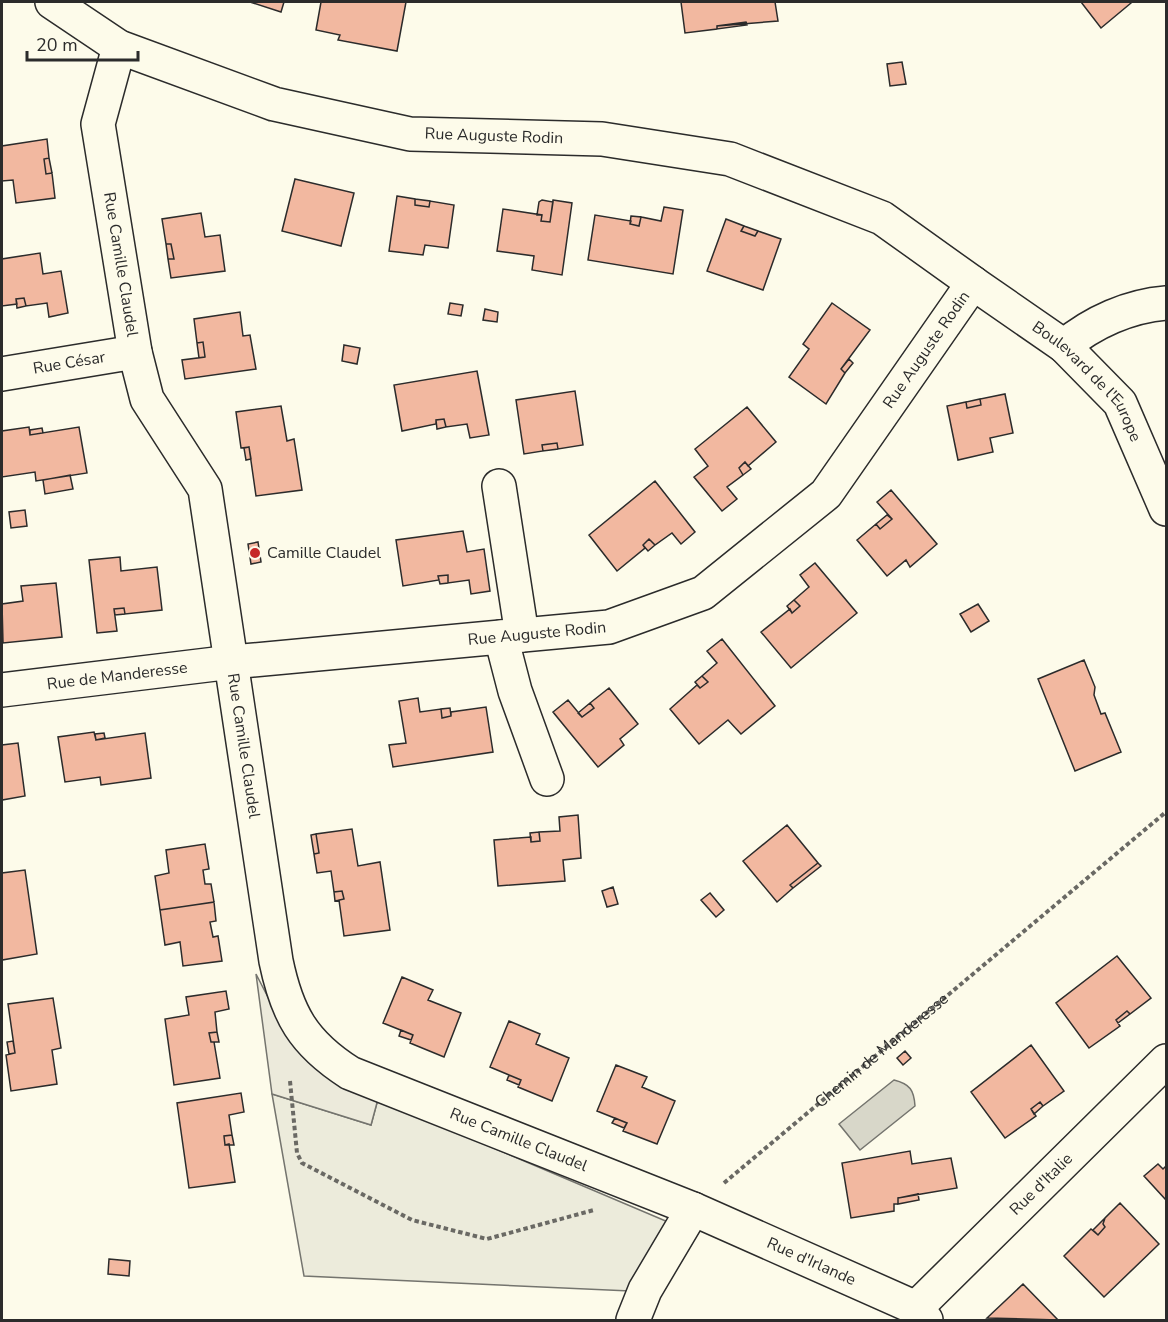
<svg xmlns="http://www.w3.org/2000/svg" width="1168" height="1322" viewBox="0 0 1168 1322" font-family="'Nunito Sans',sans-serif">
<style>
.green{fill:#ecebdb;stroke:#74746e;stroke-width:1.5}
.parking{fill:#eceadb;stroke:#74746e;stroke-width:1.5}
.water{fill:#d8d7c9;stroke:#74746e;stroke-width:1.5}
.building{fill:#f2b8a0;stroke:#2b2b2b;stroke-width:1.5}
.lines{fill:none;stroke-linecap:round;stroke-linejoin:round}
.minor-casing{stroke:#2b2b2b;stroke-width:36}
.path{stroke:#6a6964;stroke-width:4;stroke-dasharray:4.5 3;stroke-linecap:butt}
.minor{stroke:#fdfbea;stroke-width:33}
.poi-dot{fill:#c62828;stroke:#fdfbea;stroke-width:2}
.labels{text-anchor:middle;dominant-baseline:central;stroke-width:4.5;stroke-linejoin:round;paint-order:stroke}
.street-label{font-size:16px;fill:#2b2b2b;stroke:#fdfbea}
.poi-label{font-size:16px;fill:#2b2b2b;stroke:#fdfbea;text-anchor:start}
</style>
<rect width="100%" height="100%" fill="#fdfbea"/>
<path class="green" d="M272,1094L371,1125L378,1099L694,1233L630,1291L304,1276Z"/>
<path class="parking" d="M256,974L285,1030L378,1099L371,1125L272,1094Z"/>
<path class="water" d="M894,1080C910,1084 914,1090 915,1106L860,1150L839,1124Z"/>
<path class="building" d="M250,2H284L281,12Z
M321,2H406L397,51L338,40L340,35L316,30Z
M681,2H775L778,21L717,26V29L685,33Z
M1081,2H1130L1131,3L1101,28Z
M746,22L747,25L717,29V26Z
M902,62L906,84L890,86L887,64Z
M47,139L49,158L44,159L46,174L52,173L55,198L16,203L13,180L2,181V146Z
M49,158L52,173L46,174L44,159Z
M295,179L354,193L341,246L282,231Z
M397,196L415,199V205L429,207L430,201L454,205L448,248L425,245L423,255L389,251Z
M415,199L430,201L429,207L415,205Z
M542,200L553,202L550,222L541,221L542,215H537L539,202Z
M553,200L572,203L562,275L532,270L534,256L497,251L503,209L542,215L541,221L550,222Z
M664,207L683,210L673,274L588,260L595,215L631,221L630,224L639,226L641,217L661,221Z
M201,213L205,237L220,235L225,271L171,278L168,259H174L171,244H166L162,219Z
M631,216L641,217L639,226L630,224Z
M726,219L744,226L741,231L755,236L758,231L781,239L763,290L707,271Z
M744,226L758,231L755,236L741,231Z
M166,244H171L174,259H168Z
M40,253L43,274L61,271L68,313L49,317L47,303L26,306L24,298L16,299L17,304L2,306V259Z
M24,298L26,306L17,308L16,299Z
M450,303L463,305L461,316L448,314Z
M832,303L870,330L841,369L845,373L826,404L789,377L809,349L803,344Z
M485,309L498,312L497,322L483,320Z
M240,312L243,336L250,335L256,369L185,379L182,360L205,357L203,342L197,343L194,319Z
M203,342L205,357L199,358L197,343Z
M344,345L360,348L357,364L342,361Z
M849,359L853,363L845,373L841,369Z
M477,371L489,435L470,438L467,424L446,427L444,419L436,420V424L402,431L394,385Z
M575,391L583,445L558,449L557,443L542,445L543,451L524,454L516,400Z
M1005,394L1013,433L990,438L993,452L958,460L947,406L966,402L967,408L981,405L980,399Z
M980,399L981,405L967,408L966,402Z
M281,406L287,441L294,439L302,490L256,496L249,447L241,448L236,412Z
M747,407L776,442L748,466L745,462L739,468L743,475L727,487L737,499L722,511L694,477L708,466L695,449Z
M444,419L446,427L437,429L436,420Z
M29,427L30,435L79,427L87,473L36,481L35,472L2,477V431Z
M42,428L43,433L30,435V430Z
M557,443L558,449L543,451L542,445Z
M249,447L251,459L246,460L244,448Z
M745,462L751,469L743,475L739,468Z
M70,475L73,489L45,494L43,480Z
M655,481L695,532L681,544L672,533L655,545L649,539L643,545L645,548L617,571L589,535Z
M891,490L937,544L910,567L906,560L887,576L857,540L876,524L880,529L892,519L877,502Z
M25,510L27,526L11,528L9,512Z
M887,515L892,519L880,529L876,524Z
M463,531L467,552L484,549L490,591L471,594L469,580L448,583V575L438,576L439,580L403,586L396,540Z
M649,539L655,545L648,551L643,545Z
M258,542L261,562L251,564L248,544Z
M120,557L121,571L157,567L162,610L125,614L124,608L114,609L117,631L97,633L89,560Z
M815,563L857,613L791,668L761,632L790,609L792,613L800,606L794,600L809,587L800,575Z
M448,575V583L440,584L438,576Z
M56,583L62,637L3,643L2,604L23,601L21,586Z
M794,600L800,606L792,613L787,606Z
M978,604L989,621L971,632L960,614Z
M124,608L125,614L115,615L114,609Z
M722,639L775,706L741,734L728,720L699,744L670,709L697,685L700,688L708,682L702,676L717,663L707,651Z
M1084,660L1095,687L1094,695L1101,714L1105,713L1121,752L1075,771L1038,679Z
M702,676L708,682L700,688L695,682Z
M609,688L638,724L620,739L624,745L598,767L553,712L568,700L582,717L594,708L590,703Z
M418,698L420,712L441,709L442,718L451,716V712L486,707L493,752L393,767L389,745L406,743L399,701Z
M590,703L594,708L582,717L578,713Z
M450,708L451,716L442,718L441,709Z
M94,732L96,740L145,733L151,778L101,785L100,777L65,782L58,737Z
M104,733L105,738L96,740L95,734Z
M18,743L25,796L2,800V745Z
M578,815L581,858L563,860L565,881L498,886L494,840L531,837V842L540,841L539,832L560,831L559,817Z
M787,825L818,863L790,885L793,888L777,902L743,861Z
M352,829L358,866L380,862L390,930L344,936L339,900L344,899L342,891L334,892L331,871L317,873L314,854L319,853L316,834Z
M539,832L540,841L531,842L530,833Z
M316,834L319,853L314,854L311,835Z
M205,844L209,869L203,870L205,884H211L214,902L160,910L155,876L169,873L166,850Z
M818,863L821,866L793,888L790,885Z
M25,870L37,954L2,960V873Z
M613,887L618,904L607,907L602,891Z
M342,891L344,899L335,901L334,892Z
M710,893L724,910L716,917L701,900Z
M214,902L216,921L210,922L213,937L218,936L222,961L183,966L180,942L165,945L160,910Z
M1117,956L1151,998L1130,1014L1127,1011L1116,1020L1120,1026L1089,1048L1056,1003Z
M402,977L433,990L428,1000L461,1013L444,1057L410,1043L413,1035L383,1023Z
M226,991L229,1009L215,1012L217,1032L209,1033L211,1042H214L220,1078L174,1085L165,1019L189,1015L186,997Z
M53,998L61,1048L52,1050L57,1084L11,1091L6,1055L15,1053L8,1004Z
M1127,1011L1130,1014L1118,1023L1116,1020Z
M509,1021L540,1034L536,1044L569,1058L552,1101L518,1087L521,1080L490,1067Z
M401,1030L413,1035L411,1040L399,1036Z
M217,1032L219,1042H211L209,1033Z
M13,1041L15,1053L9,1054L7,1042Z
M1031,1045L1064,1091L1043,1106L1040,1102L1031,1109L1036,1116L1005,1138L971,1092Z
M905,1051L911,1058L903,1065L897,1058Z
M616,1065L647,1077L642,1087L675,1101L657,1144L623,1131L627,1123L597,1111Z
M509,1075L521,1080L519,1085L507,1080Z
M241,1093L244,1112L229,1115L232,1135L224,1136L225,1145L229,1144L235,1182L189,1188L177,1103Z
M1040,1102L1043,1106L1034,1114L1031,1109Z
M615,1118L627,1123L624,1128L612,1123Z
M232,1135L234,1145H225L224,1136Z
M910,1151L912,1164L951,1158L957,1188L898,1198V1204H894V1211L851,1218L842,1163Z
M1158,1164L1163,1169L1166,1166V1200L1144,1176Z
M918,1194L919,1200L898,1204V1198Z
M1120,1203L1159,1244L1104,1297L1064,1256L1091,1229L1098,1235L1105,1227L1103,1224L1105,1218Z
M1105,1218L1103,1224L1105,1227L1098,1235L1093,1230Z
M109,1259L130,1261L129,1276L108,1274Z
M1023,1284L1058,1320L987,1318Z"/>
<g class="lines">
<defs>
<g id="minor">
<path id="s2" d="M119,47L98,124L135,352L147,399L205,489L276,961C287,1014 303,1043 350,1073L693,1209L916,1308L926,1320"/>
<path id="s3" d="M973,283L1064,346L1120,403L1166,509"/>
<path d="M1064,346C1093,322 1129,306 1166,303"/>
<path id="s4" d="M2,374L135,352"/>
<path d="M499,486L522,635"/>
<path d="M501,637L515,691L547,779"/>
<path id="s5" d="M2,690L232,662L609,627L703,593L826,494L973,283L882,218L730,159L602,139L410,134L274,104L119,47L52,2"/>
<path id="s6" d="M916,1308L1166,1061"/>
<path d="M633,1320L645,1290L693,1209"/>
</g>
</defs>
<use href="#minor" class="minor-casing"/>
<g class="path">
<path d="M290,1081L297,1153L302,1163L412,1220L487,1239L594,1210"/>
<path id="s1" d="M724,1183L1166,812"/>
</g>
<use href="#minor" class="minor"/>
</g>
<circle class="poi-dot" cx="255" cy="553" r="6"/>
<g class="labels">
<g class="street-label">
<text transform="translate(494 136) rotate(2)">Rue Auguste Rodin</text>
<text stroke="none"><textPath href="#s2" startOffset="222">Rue Camille Claudel</textPath></text>
<text stroke="none"><textPath href="#s5" startOffset="1044">Rue Auguste Rodin</textPath></text>
<text stroke="none"><textPath href="#s4" startOffset="68">Rue César</textPath></text>
<text stroke="none"><textPath href="#s3" startOffset="153">Boulevard de l'Europe</textPath></text>
<text stroke="none"><textPath href="#s5" startOffset="538">Rue Auguste Rodin</textPath></text>
<text stroke="none"><textPath href="#s5" startOffset="116">Rue de Manderesse</textPath></text>
<text stroke="none"><textPath href="#s2" startOffset="726">Rue Camille Claudel</textPath></text>
<text stroke="none"><textPath href="#s1" startOffset="206">Chemin de Manderesse</textPath></text>
<text stroke="none"><textPath href="#s2" startOffset="1264">Rue Camille Claudel</textPath></text>
<text stroke="none"><textPath href="#s6" startOffset="176">Rue d'Italie</textPath></text>
<text stroke="none"><textPath href="#s2" startOffset="1581">Rue d'Irlande</textPath></text>
</g>
<g class="poi-label">
<text x="267" y="553">Camille Claudel</text>
</g>
</g>
<rect width="1168" height="1322" fill="none" stroke="#2b2b2b" stroke-width="6"/>
<path d="M27 51v9h111v-9" fill="none" stroke="#2b2b2b" stroke-width="3"/>
<text x="36" y="51" font-size="18" fill="#2b2b2b" stroke="#fdfbea" stroke-width="4.5" paint-order="stroke">20 m</text>
</svg>
